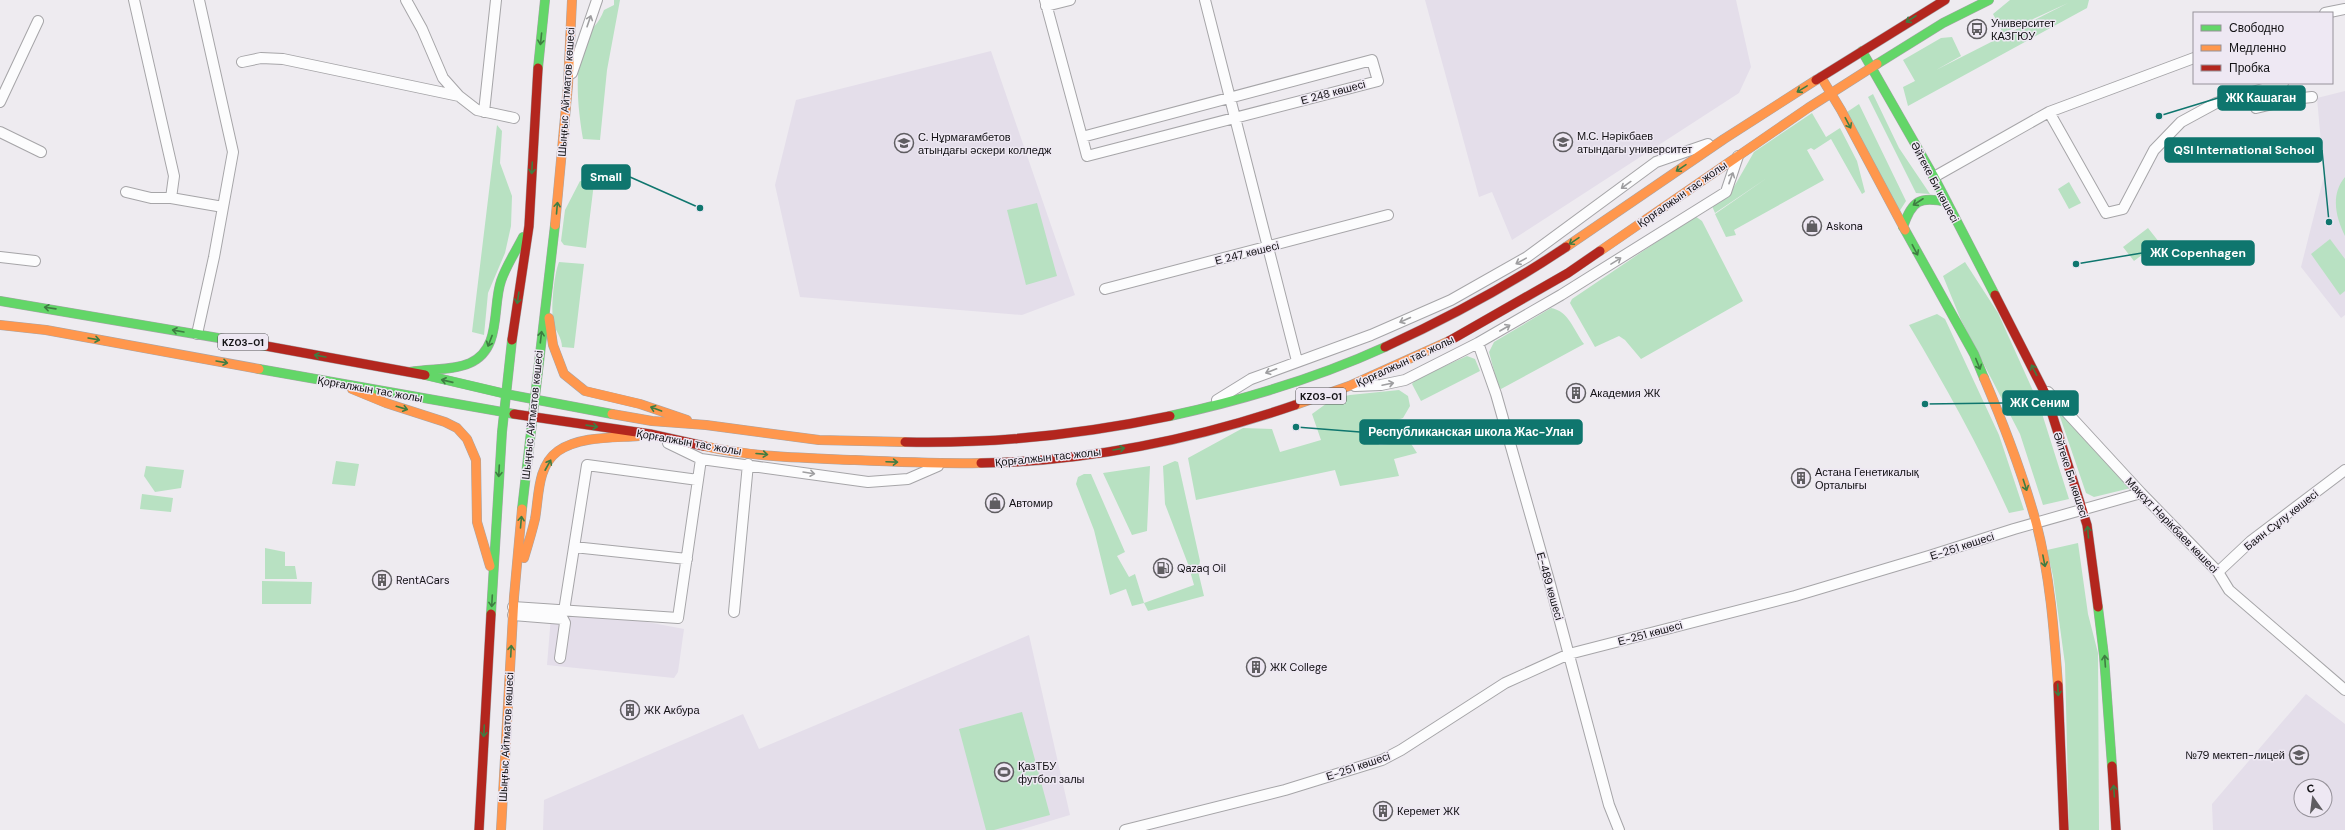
<svg xmlns="http://www.w3.org/2000/svg" width="2345" height="830" viewBox="0 0 2345 830" font-family="'DM Sans',sans-serif">
<style>
.built{fill:#e4deea;fill-rule:evenodd}
.green{fill:#b8e1c2}
.lines{fill:none;stroke-linecap:round;stroke-linejoin:round}
.street-casing{stroke:#a6a5a8;stroke-width:12}
.fast-casing{stroke:#a6a5a8;stroke-width:10}
.slow-casing{stroke:#a6a5a8;stroke-width:10}
.jam-casing{stroke:#a6a5a8;stroke-width:10}
.street{stroke:#fcfcfd;stroke-width:10}
.fast{stroke:#63d668;stroke-width:9}
.slow{stroke:#ff974d;stroke-width:9}
.jam{stroke:#b3261e;stroke-width:9}
.oneway{stroke:#3f7d42}
.oneway2{stroke:#9e9ea0}
.labels{text-anchor:middle;dominant-baseline:central;stroke-width:3;stroke-linejoin:round;paint-order:stroke}
.shield{fill:#eee8f3;stroke:#545257;stroke-width:1}
.shield-label{font-size:10px;font-weight:bold;fill:#121114}
.poi-label{font-size:11px;fill:#121114;stroke:#eee8f3;text-anchor:start}
.street-label{font-size:11px;fill:#121114;stroke:#eee8f3}
.leader{fill:none;stroke:#0f766e;stroke-width:1.5}
.callout-dot{fill:#0f766e;stroke:#eee8f3;stroke-width:1.5}
.callout{fill:#0f766e;stroke:#0f766e;stroke-width:1.5}
.callout-label{font-size:12px;text-anchor:middle;font-weight:bold;fill:#fff}
</style>
<rect width="100%" height="100%" fill="#eeebf0"/>
<path class="built" d="M1425,0H1736L1751,67L1739,93L1512,240L1492,192L1479,197Z
M991,51L1075,295L1022,315L800,297L775,185L796,100Z
M2345,91V315L2341,318L2301,267L2324,176L2317,98Z
M552,604L684,629L678,672L674,678L547,665Z
M1029,635L1070,815L1020,830H543L544,800L743,714L759,749Z
M2306,694L2345,724V830H2213L2212,804ZM2301,786H2325V810H2301Z"/>
<path class="green" d="M614,0H620L607,70L600,140L583,139C578,110 573,66 586,38C591,28 599,24 604,10L614,5Z
M2010,0H2089L2087,8L1908,106L1903,87L1915,81L1903,60L1941,38L1952,37L1961,56L1936,70L2068,3L2003,33L1993,14Z
M1873,94L1899,148L1930,194L1916,193L1868,97Z
M1859,104L1906,201L1899,212L1847,112Z
M1812,113L1826,137L1840,128L1857,161L1865,192L1862,194L1831,139L1814,150L1811,148L1807,150L1824,180L1734,230L1736,235L1726,237L1715,214L1767,178L1715,213L1712,206L1731,192L1754,152Z
M497,125L502,131L500,163L512,196L511,226L505,253L488,293L484,335L472,332Z
M2345,177V236C2336,218 2330,195 2345,177Z
M580,181L594,183L586,248L564,245L561,241L565,210Z
M2069,182L2081,203L2069,209L2058,189Z
M1037,203L1057,276L1026,285L1007,210Z
M1695,216L1702,221L1743,301L1641,359L1625,340L1619,336L1595,347L1570,303L1572,299Z
M2148,228L2159,242L2134,261L2123,247Z
M2330,239L2345,259V291L2340,295L2311,254Z
M559,262L584,264L574,348L562,347C562,337 555,331 553,321C551,308 554,274 559,262Z
M1965,262L1998,313L2039,404L2069,499L2043,505L2020,434L1961,320L1943,276Z
M1551,308C1569,311 1574,331 1584,344L1501,389L1498,386L1489,352L1494,342Z
M1937,314L1945,319L1999,435L2024,510L2009,513C1980,448 1946,387 1909,325Z
M1467,356L1475,359L1480,371L1421,401L1412,384L1416,379Z
M1399,390L1408,396L1410,406L1403,418L1374,428L1379,445L1410,442L1417,453L1394,459L1399,476L1340,486L1335,470L1196,500L1188,458L1243,428L1272,429L1280,452L1321,440L1312,414L1334,398L1350,395Z
M2058,411L2069,421L2131,488L2094,497L2086,493Z
M336,461L359,464L355,486L332,484Z
M1175,461L1178,462L1200,561L1198,571L1204,596L1148,611L1144,603L1132,606L1126,589L1110,595L1094,530L1076,484L1078,477L1084,474H1091L1125,552L1117,556L1129,577L1135,574L1144,603L1194,585L1188,564L1165,504L1163,466Z
M146,466L184,470L181,488L155,492L144,476Z
M1150,466L1147,531L1132,535L1103,473Z
M142,494L173,498L171,512L140,509Z
M2078,543L2088,614L2098,653L2099,830H2069L2065,664L2053,576L2047,550Z
M265,548L285,552V566H295L297,579H265Z
M262,581L312,582L311,604H262Z
M1022,712L1050,815L994,830H986L959,729Z"/>
<g class="lines">
<defs>
<path id="street" d="M134,0L174,176L171,198
M406,0L422,29L443,78L459,96L477,110L514,118
M1045,0L1082,137L1087,156L1378,81L1372,60L1082,137
M1205,0L1297,361
M1046,6L1070,0
M2325,13L2345,9
M242,62L261,58L283,59L459,96
M572,73L597,0
M0,102L38,21
M2256,108L2293,99L2312,97
M484,112L496,0
M2049,112L2106,213L2123,209L2154,150L2181,122L2216,103L2283,83
M0,132L41,152
M1934,177L2049,112L2194,58
M126,192L151,198H171L223,207
M0,257L35,261
M1105,289L1388,215
M197,334L214,257L233,152L199,0
M1478,343L1496,394L1550,584L1609,805L1619,830
M1355,386L1381,385L1405,380L1478,343L1561,295L1726,192L1738,156
M2048,392L2141,493L2218,572L2229,590L2345,690
M1217,400L1251,379L1371,335L1451,300L1527,257L1656,162L1708,144
M668,443L701,459L868,482L908,479L938,466
M574,547L687,559
M2218,572L2251,541L2345,470
M513,607L678,618L701,459
M564,611L587,465L698,480
M734,612L748,464
M513,615L563,619L565,623L560,658
M1125,830L1285,790L1382,760L1401,750L1505,683L1569,654L1795,596L1929,556L2014,529L2141,493"/>
<path id="fast" d="M1862,51L1934,177L1995,295
M1877,64L1943,23L1989,0
M538,68L545,0
M1903,227C1912,200 1920,196 1947,202
M1905,230L1974,354L1984,378
M0,301L266,346
M259,369L514,414
M410,372C430,368 452,371 470,363C502,349 492,307 501,281C506,266 516,251 523,237
M425,375L506,394L612,414
M1170,416C1243,400 1317,378 1385,347
M522,509L555,225
M2098,607L2104,656L2112,766
M491,614L502,432L512,340"/>
<path id="slow" d="M1821,77L1841,110L1905,230
M555,225L568,85L572,0
M1566,247L1724,139L1816,80
M1600,251L1808,108L1877,64
M549,318L553,345L564,374L585,391L640,404L687,420
M0,325L46,330L259,369
M1984,378C2004,425 2022,472 2036,522C2050,575 2054,630 2058,685
M352,389L386,403L445,422L457,428L467,439L476,460L477,522L490,566
M1295,405L1349,386L1449,341
M612,414L652,421L706,425L819,440L905,442
M704,446C752,457 803,458 853,460C896,462 938,464 981,463
M524,558C528,545 532,532 535,519C539,497 537,466 558,451C580,436 613,438 639,436
M501,830L514,597L522,509"/>
<path id="jam" d="M1816,80L1945,0
M1995,295L2046,395L2087,525L2098,607
M512,340L529,226L538,68
M1449,341L1568,273L1600,251
M266,346L425,375
M1385,347C1448,318 1508,286 1566,247
M514,414L650,434L704,446
M905,442C993,444 1084,434 1170,416
M981,463C1085,462 1196,439 1295,405
M2058,685L2064,830
M2112,766L2116,830
M479,830L491,614"/>
</defs>
<use href="#street" class="street-casing"/>
<use href="#fast" class="fast-casing"/>
<use href="#slow" class="slow-casing"/>
<use href="#jam" class="jam-casing"/>
<use href="#street" class="street"/>
<use href="#fast" class="fast"/>
<use href="#slow" class="slow"/>
<use href="#jam" class="jam"/>
</g>
<defs><path id="oneway-shaft" d="M-6 0H5M1.5-3L5.5 0L1.5 3" fill="none" stroke-width="1.6" stroke-linecap="round" stroke-linejoin="round"/></defs>
<g class="oneway">
<use href="#oneway-shaft" transform="translate(1911 19) rotate(147)"/>
<use href="#oneway-shaft" transform="translate(541 39) rotate(96)"/>
<use href="#oneway-shaft" transform="translate(1802 89) rotate(149)"/>
<use href="#oneway-shaft" transform="translate(1848 123) rotate(62)"/>
<use href="#oneway-shaft" transform="translate(532 168) rotate(93)"/>
<use href="#oneway-shaft" transform="translate(1681 168) rotate(146)"/>
<use href="#oneway-shaft" transform="translate(1918 202) rotate(147)"/>
<use href="#oneway-shaft" transform="translate(557 208) rotate(-85)"/>
<use href="#oneway-shaft" transform="translate(1574 241) rotate(146)"/>
<use href="#oneway-shaft" transform="translate(1915 250) rotate(62)"/>
<use href="#oneway-shaft" transform="translate(518 298) rotate(99)"/>
<use href="#oneway-shaft" transform="translate(50 308) rotate(-172)"/>
<use href="#oneway-shaft" transform="translate(178 331) rotate(-170)"/>
<use href="#oneway-shaft" transform="translate(541 337) rotate(-83)"/>
<use href="#oneway-shaft" transform="translate(94 339) rotate(10)"/>
<use href="#oneway-shaft" transform="translate(490 341) rotate(111)"/>
<use href="#oneway-shaft" transform="translate(320 356) rotate(-170)"/>
<use href="#oneway-shaft" transform="translate(222 362) rotate(10)"/>
<use href="#oneway-shaft" transform="translate(1978 364) rotate(68)"/>
<use href="#oneway-shaft" transform="translate(2034 370) rotate(-117)"/>
<use href="#oneway-shaft" transform="translate(447 381) rotate(-167)"/>
<use href="#oneway-shaft" transform="translate(402 408) rotate(16)"/>
<use href="#oneway-shaft" transform="translate(656 409) rotate(-160)"/>
<use href="#oneway-shaft" transform="translate(592 426) rotate(8)"/>
<use href="#oneway-shaft" transform="translate(1119 449) rotate(-10)"/>
<use href="#oneway-shaft" transform="translate(762 454) rotate(5)"/>
<use href="#oneway-shaft" transform="translate(892 462) rotate(2)"/>
<use href="#oneway-shaft" transform="translate(548 465) rotate(-61)"/>
<use href="#oneway-shaft" transform="translate(499 471) rotate(93)"/>
<use href="#oneway-shaft" transform="translate(2025 485) rotate(72)"/>
<use href="#oneway-shaft" transform="translate(521 522) rotate(-85)"/>
<use href="#oneway-shaft" transform="translate(2088 532) rotate(-95)"/>
<use href="#oneway-shaft" transform="translate(2044 561) rotate(79)"/>
<use href="#oneway-shaft" transform="translate(492 601) rotate(93)"/>
<use href="#oneway-shaft" transform="translate(511 651) rotate(-87)"/>
<use href="#oneway-shaft" transform="translate(2105 661) rotate(-94)"/>
<use href="#oneway-shaft" transform="translate(2058 690) rotate(87)"/>
<use href="#oneway-shaft" transform="translate(484 731) rotate(93)"/>
<use href="#oneway-shaft" transform="translate(2114 791) rotate(-94)"/>
</g>
<g class="oneway2">
<use href="#oneway-shaft" transform="translate(589 21) rotate(-71)"/>
<use href="#oneway-shaft" transform="translate(1731 178) rotate(-70)"/>
<use href="#oneway-shaft" transform="translate(1626 185) rotate(144)"/>
<use href="#oneway-shaft" transform="translate(1521 261) rotate(151)"/>
<use href="#oneway-shaft" transform="translate(1616 261) rotate(-32)"/>
<use href="#oneway-shaft" transform="translate(1405 320) rotate(156)"/>
<use href="#oneway-shaft" transform="translate(1505 328) rotate(-30)"/>
<use href="#oneway-shaft" transform="translate(1271 371) rotate(159)"/>
<use href="#oneway-shaft" transform="translate(1388 384) rotate(-12)"/>
<use href="#oneway-shaft" transform="translate(809 473) rotate(9)"/>
</g>
<defs>
<symbol id="bus-ring" viewBox="-11 -11 22 22"><circle r="9.5" fill="#eee8f3" stroke="#5f5d61" stroke-width="1.5"/><path d="M-5-6H5V4H4V6H2V4H-2V6H-4V4H-5ZM-3.5-4V0h7V-4ZM-3.5 1.2v1.5H-2V1.2ZM2 1.2v1.5H3.5V1.2Z" fill="#5f5d61"/></symbol>
<symbol id="university-ring" viewBox="-11 -11 22 22"><circle r="9.5" fill="#eee8f3" stroke="#5f5d61" stroke-width="1.5"/><path d="M0-5L7-2L0 1L-7-2ZM-4 1L0 2.5L4 1V4Q0 6-4 4Z" fill="#5f5d61"/></symbol>
<symbol id="shop-ring" viewBox="-11 -11 22 22"><circle r="9.5" fill="#eee8f3" stroke="#5f5d61" stroke-width="1.5"/><path d="M-5-2.5h2.3a2.7 3.5 0 0 1 5.4 0H5L5.5 6h-11ZM-1.5-2.5h3a1.5 2.3 0 0 0-3 0Z" fill="#5f5d61"/></symbol>
<symbol id="building-ring" viewBox="-11 -11 22 22"><circle r="9.5" fill="#eee8f3" stroke="#5f5d61" stroke-width="1.5"/><path d="M-4-6H4V6H1V3H-1V6H-4ZM-2.5-4.3h1.7v1.8h-1.7ZM.8-4.3h1.7v1.8H.8ZM-2.5-1h1.7V.8h-1.7ZM.8-1h1.7V.8H.8Z" fill="#5f5d61"/></symbol>
<symbol id="fuel-ring" viewBox="-11 -11 22 22"><circle r="9.5" fill="#eee8f3" stroke="#5f5d61" stroke-width="1.5"/><path d="M-5.5-6h7V0h2V4h1.3V-2.5L3-4.5l.8-.8L6-3V5H2.5V1h-1V6h-7ZM-4.2-4.7v3.2H.2V-4.7Z" fill="#5f5d61"/></symbol>
<symbol id="school-ring" viewBox="-11 -11 22 22"><circle r="9.5" fill="#eee8f3" stroke="#5f5d61" stroke-width="1.5"/><path d="M0-5L7-2L0 1L-7-2ZM-4 1L0 2.5L4 1V4Q0 6-4 4Z" fill="#5f5d61"/></symbol>
<symbol id="stadium-ring" viewBox="-11 -11 22 22"><circle r="9.5" fill="#eee8f3" stroke="#5f5d61" stroke-width="1.5"/><path d="M0-5a6.5 5 0 1 0 0 10a6.5 5 0 1 0 0-10ZM-3.5-1.8h7v3.6h-7Z" fill="#5f5d61"/></symbol>
</defs>
<g fill-rule="evenodd">
<use href="#bus-ring" x="1966" y="18" width="22" height="22"/>
<use href="#university-ring" x="1552" y="131" width="22" height="22"/>
<use href="#university-ring" x="893" y="132" width="22" height="22"/>
<use href="#shop-ring" x="1801" y="215" width="22" height="22"/>
<use href="#building-ring" x="1565" y="382" width="22" height="22"/>
<use href="#building-ring" x="1790" y="467" width="22" height="22"/>
<use href="#shop-ring" x="984" y="492" width="22" height="22"/>
<use href="#fuel-ring" x="1152" y="557" width="22" height="22"/>
<use href="#building-ring" x="371" y="569" width="22" height="22"/>
<use href="#building-ring" x="1245" y="656" width="22" height="22"/>
<use href="#building-ring" x="619" y="699" width="22" height="22"/>
<use href="#school-ring" x="2288" y="744" width="22" height="22"/>
<use href="#stadium-ring" x="993" y="761" width="22" height="22"/>
<use href="#building-ring" x="1372" y="800" width="22" height="22"/>
</g>
<g class="labels">
<g class="shield">
<rect x="218" y="334" width="50" height="16" rx="3"/>
<rect x="1296" y="388" width="50" height="16" rx="3"/>
</g>
<g class="shield-label">
<text x="243" y="342">KZ03-01</text>
<text x="1321" y="396">KZ03-01</text>
</g>
<g class="poi-label">
<text x="1991" y="23">Университет<tspan x="1991" dy="13">КАЗГЮУ</tspan></text>
<text x="1577" y="136">М.С. Нәрікбаев<tspan x="1577" dy="13">атындағы университет</tspan></text>
<text x="918" y="137">С. Нұрмағамбетов<tspan x="918" dy="13">атындағы әскери колледж</tspan></text>
<text x="1826" y="226">Askona</text>
<text x="1590" y="393">Академия ЖК</text>
<text x="1815" y="472">Астана Генетикалық<tspan x="1815" dy="13">Орталығы</tspan></text>
<text x="1009" y="503">Автомир</text>
<text x="1177" y="568">Qazaq Oil</text>
<text x="396" y="580">RentACars</text>
<text x="1270" y="667">ЖК College</text>
<text x="644" y="710">ЖК Акбура</text>
<text x="2285" y="755" text-anchor="end">№79 мектеп-лицей</text>
<text x="1018" y="766">ҚазТБУ<tspan x="1018" dy="13">футбол залы</tspan></text>
<text x="1397" y="811">Керемет ЖК</text>
</g>
<g class="street-label">
<text transform="translate(566 92) rotate(-86)">Шыңғыс Айтматов көшесі</text>
<text transform="translate(1333 92) rotate(-15)">Е 248 көшесі</text>
<text transform="translate(1935 182) rotate(62)">Әйтеке Би көшесі</text>
<text transform="translate(1682 194) rotate(-35)">Қорғалжын тас жолы</text>
<text transform="translate(1247 253) rotate(-14)">Е 247 көшесі</text>
<text transform="translate(1405 361) rotate(-25)">Қорғалжын тас жолы</text>
<text transform="translate(370 389) rotate(10)">Қорғалжын тас жолы</text>
<text transform="translate(532 415) rotate(-84)">Шыңғыс Айтматов көшесі</text>
<text transform="translate(689 442) rotate(10)">Қорғалжын тас жолы</text>
<text transform="translate(1048 457) rotate(-6)">Қорғалжын тас жолы</text>
<text transform="translate(2071 475) rotate(72)">Әйтеке Би көшесі</text>
<text transform="translate(2281 520) rotate(-38)">Баян Сұлу көшесі</text>
<text transform="translate(2172 525) rotate(46)">Мақсұт Нәрікбаев көшесі</text>
<text transform="translate(1962 546) rotate(-18)">Е-251 көшесі</text>
<text transform="translate(1550 586) rotate(74)">Е-489 көшесі</text>
<text transform="translate(1650 633) rotate(-15)">Е-251 көшесі</text>
<text transform="translate(506 737) rotate(-87)">Шыңғыс Айтматов көшесі</text>
<text transform="translate(1358 766) rotate(-19)">Е-251 көшесі</text>
</g>
</g>
<path class="leader" d="M2159 116L2218 98M2329 222L2322 150M700 208L630 177M2076 264L2142 253M1925 404L2003 403M1296 427L1360 432"/>
<g class="callout-dot">
<circle cx="2159" cy="116" r="4"/>
<circle cx="2329" cy="222" r="4"/>
<circle cx="700" cy="208" r="4"/>
<circle cx="2076" cy="264" r="4"/>
<circle cx="1925" cy="404" r="4"/>
<circle cx="1296" cy="427" r="4"/>
</g>
<g class="callout">
<rect x="2218" y="86" width="87" height="24" rx="4"/>
<rect x="2165" y="138" width="157" height="24" rx="4"/>
<rect x="582" y="165" width="48" height="24" rx="4"/>
<rect x="2142" y="241" width="112" height="24" rx="4"/>
<rect x="2003" y="391" width="75" height="24" rx="4"/>
<rect x="1360" y="420" width="222" height="24" rx="4"/>
</g>
<g class="callout-label">
<text x="2261" y="102">ЖК Кашаган</text>
<text x="2244" y="154">QSI International School</text>
<text x="606" y="181">Small</text>
<text x="2198" y="257">ЖК Copenhagen</text>
<text x="2040" y="407">ЖК Сеним</text>
<text x="1471" y="436">Республиканская школа Жас-Улан</text>
</g>
<rect x="2193" y="12" width="140" height="72" fill="#eee8f3" stroke="#96929a"/>
<rect x="2201" y="25" width="20" height="6" fill="#63d668" stroke="#96929a"/>
<text x="2229" y="32" font-size="12" fill="#121114">Свободно</text>
<rect x="2201" y="45" width="20" height="6" fill="#ff974d" stroke="#96929a"/>
<text x="2229" y="52" font-size="12" fill="#121114">Медленно</text>
<rect x="2201" y="65" width="20" height="6" fill="#b3261e" stroke="#96929a"/>
<text x="2229" y="72" font-size="12" fill="#121114">Пробка</text>
<g transform="translate(2313 798) rotate(346)"><circle r="19" fill="#eee8f3" stroke="#96929a"/>
<path d="M0-3L7 15L0 10L-7 15Z" fill="#5f5d61"/>
<text y="-6" font-size="11" font-weight="bold" text-anchor="middle" fill="#121114">С</text>
</g>
</svg>
